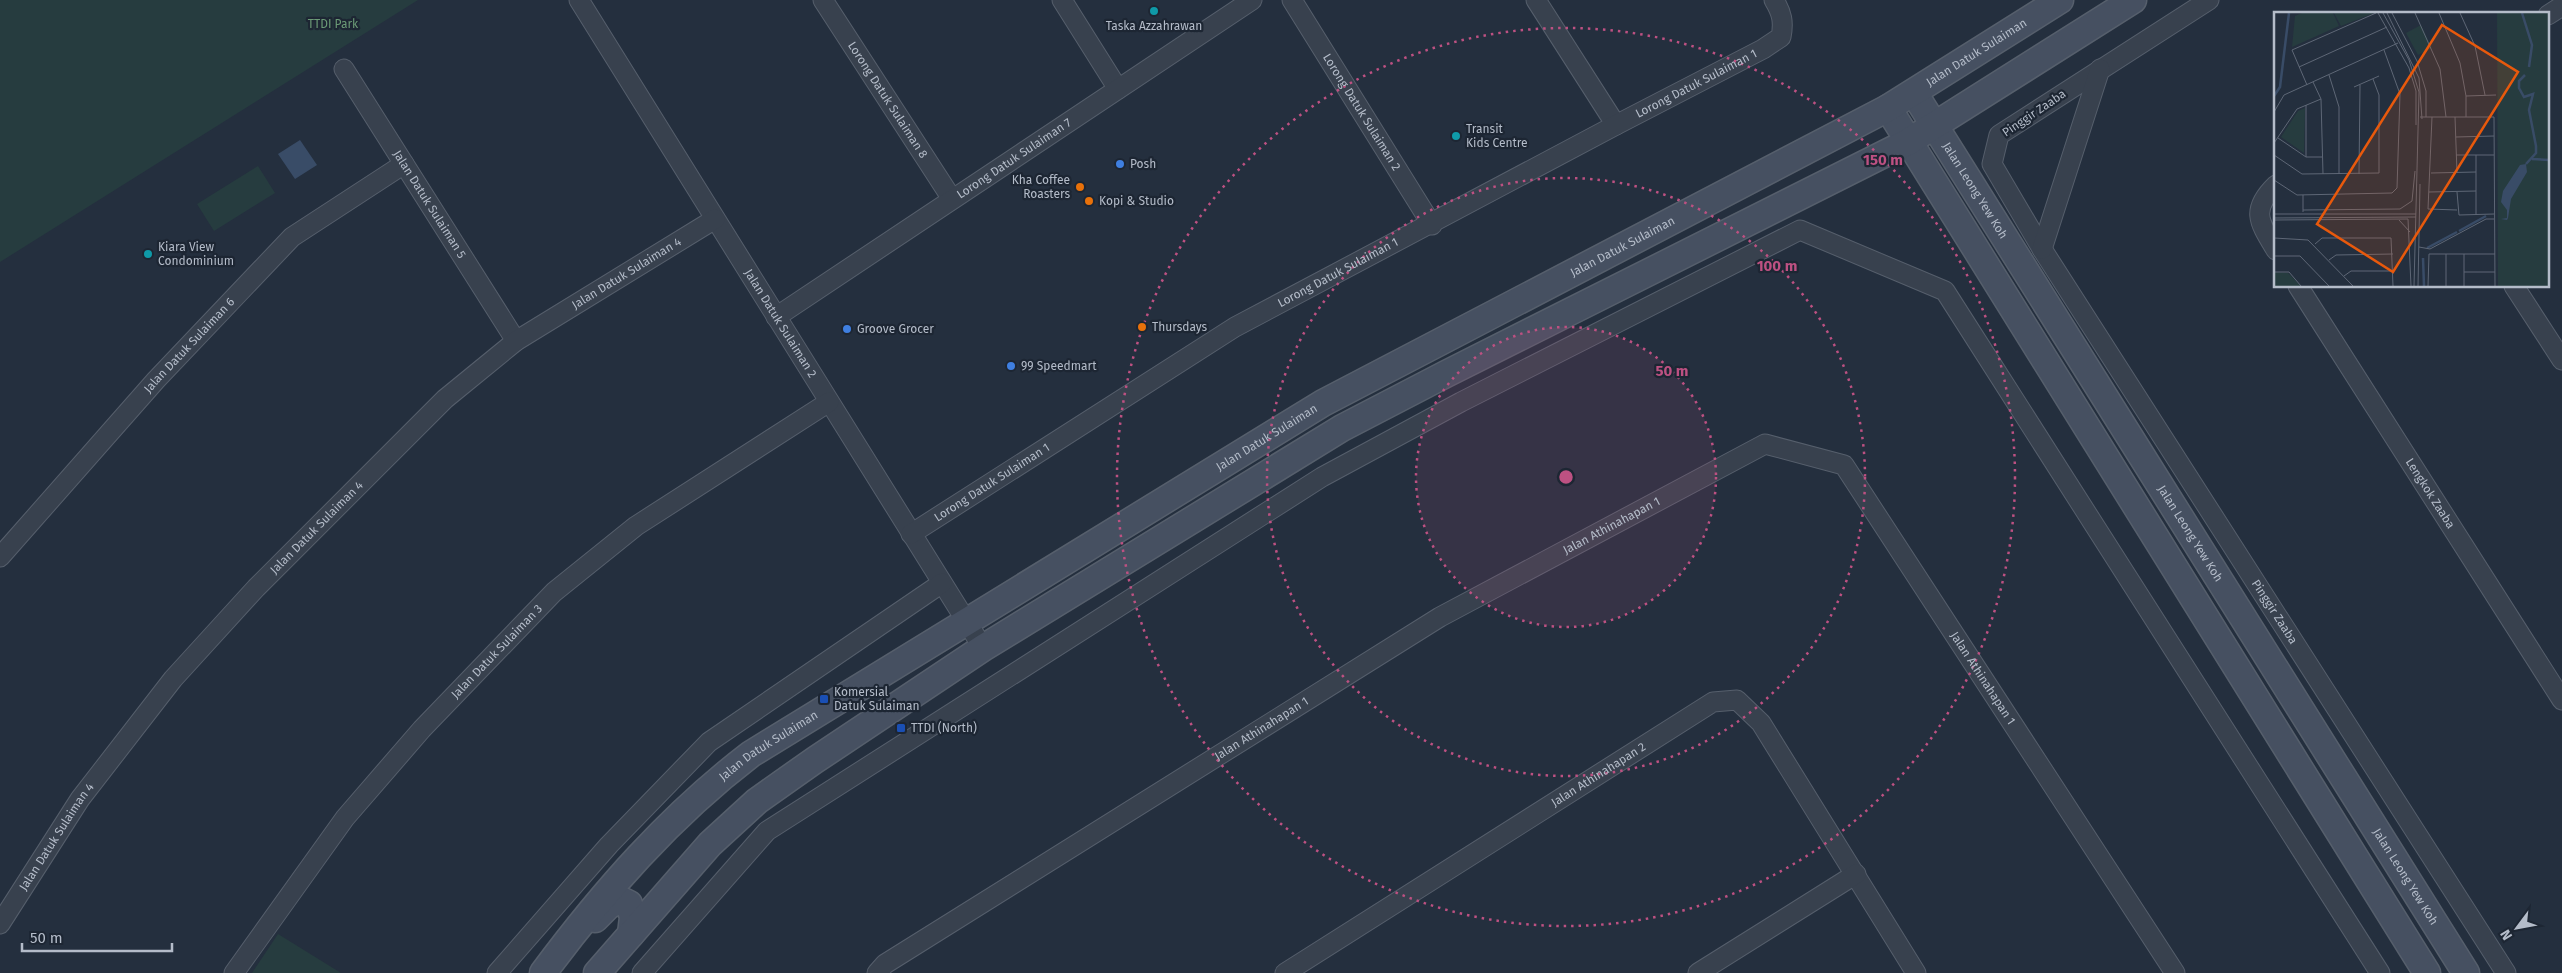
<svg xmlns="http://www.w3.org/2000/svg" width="2562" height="973" viewBox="0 0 2562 973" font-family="'Fira Sans',sans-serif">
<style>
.green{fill:#263c3f}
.water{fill:#394c67}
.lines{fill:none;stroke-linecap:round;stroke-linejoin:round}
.street-casing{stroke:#565f6c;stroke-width:21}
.secondary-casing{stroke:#565f6c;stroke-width:29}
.street{stroke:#38414e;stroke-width:19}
.secondary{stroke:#465061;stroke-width:26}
.ring{fill:none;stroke:#bd5182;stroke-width:2.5;stroke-dasharray:2.5 5}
.culture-dot{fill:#0f9aa8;stroke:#1d2633;stroke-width:2}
.shop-dot{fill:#3f7fe0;stroke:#1d2633;stroke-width:2}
.food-dot{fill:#e8710a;stroke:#1d2633;stroke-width:2}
.transit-dot{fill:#1a4fb4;stroke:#1d2633;stroke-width:2}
.labels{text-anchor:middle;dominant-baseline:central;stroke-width:4.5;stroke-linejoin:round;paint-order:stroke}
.park-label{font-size:12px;fill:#6b9a76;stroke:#1d2633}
.poi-label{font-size:12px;fill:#b4bcc9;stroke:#1d2633;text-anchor:start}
.street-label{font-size:12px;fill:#b4bcc9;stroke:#1d2633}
.inset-river{fill:none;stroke:#394c67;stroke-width:2.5}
.inset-road{fill:none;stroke:#5e6776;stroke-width:1}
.view{fill:#e8590c;fill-opacity:0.15;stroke:#e8590c;stroke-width:2.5}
.inset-edge{fill:none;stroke:#b4bcc9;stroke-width:2.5}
.centre{fill:#bd5182;stroke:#1d2633;stroke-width:2.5}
.ring-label{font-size:15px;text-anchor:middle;font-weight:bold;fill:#bd5182;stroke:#1d2633;stroke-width:4.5;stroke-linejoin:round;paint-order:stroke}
</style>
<rect width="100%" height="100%" fill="#242f3e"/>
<path class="green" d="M0,0H418L0,262Z
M258,166L275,193L214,231L197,204Z
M278,934L341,973H252Z"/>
<path class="water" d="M300,140L317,165L295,179L278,154Z"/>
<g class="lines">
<defs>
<g id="street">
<path id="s1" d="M579,0L983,648"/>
<path id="s2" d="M823,0L952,199"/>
<path d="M1062,0L1118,89"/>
<path id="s3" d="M1292,0L1432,225"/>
<path d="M1536,0L1616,125"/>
<path id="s4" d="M2209,0L1999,135L1992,164L2042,249L2506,973"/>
<path d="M2548,15L2562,6"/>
<path id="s5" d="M344,69L516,341"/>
<path d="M2276,185C2250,210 2259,222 2276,250"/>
<path d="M2042,249L2100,69"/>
<path id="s6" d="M2298,286L2562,700"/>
<path d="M2514,286L2562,360"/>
<path id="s7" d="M776,317L1252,0"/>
<path id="s8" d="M911,534L1235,327L1616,125L1763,49L1781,37C1784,22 1782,13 1774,0"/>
<path id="s9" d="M0,557L156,380L292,237L404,164"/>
<path id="s10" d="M0,924L80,799L173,679L256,588L445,399L516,341L715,219"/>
<path id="s11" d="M234,973L345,818L422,729L554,592L636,526L829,402"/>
<path d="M497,973L609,845L709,742L942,583"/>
<path d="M642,973L767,831L1322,477L1461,402L1800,230L1945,291L2380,973"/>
<path id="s12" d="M877,973L885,964L1440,617L1765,444L1844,465L2175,973"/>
<path id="s13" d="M1285,973L1713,702L1737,700L1761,723L1916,973"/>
<path d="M1698,973L1856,874"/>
</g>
<g id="secondary">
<path id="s14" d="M1914,93L2466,973"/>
<path d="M1888,108L2427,973"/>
<path d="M595,919L609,905L621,900L629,904L633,917L631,934"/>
<path id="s15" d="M543,973C604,891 670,816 751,754L1323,403L1888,108L2060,0"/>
<path d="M597,973L710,844L757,801L815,760L983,648L1342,428L1446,374L1908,142L2133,0"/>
</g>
</defs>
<use href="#street" class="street-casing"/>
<use href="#secondary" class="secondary-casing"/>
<use href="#street" class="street"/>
<use href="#secondary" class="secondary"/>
</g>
<circle cx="1566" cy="477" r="150" fill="#bd5182" fill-opacity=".12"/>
<g class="ring">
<circle cx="1566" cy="477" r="150"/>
<circle cx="1566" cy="477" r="299"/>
<circle cx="1566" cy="477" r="449"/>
</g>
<g class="culture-dot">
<circle cx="1154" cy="11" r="5"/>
<circle cx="1456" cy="136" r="5"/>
<circle cx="148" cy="254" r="5"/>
</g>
<g class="shop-dot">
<circle cx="1120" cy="164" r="5"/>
<circle cx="847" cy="329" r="5"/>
<circle cx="1011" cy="366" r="5"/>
</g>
<g class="food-dot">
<circle cx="1080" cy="187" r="5"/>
<circle cx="1089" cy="201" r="5"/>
<circle cx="1142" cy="327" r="5"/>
</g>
<g class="transit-dot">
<rect x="819" y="694" width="10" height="10" rx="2.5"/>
<rect x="896" y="723" width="10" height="10" rx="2.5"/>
</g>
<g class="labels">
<g class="park-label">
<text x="333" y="24">TTDI Park</text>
</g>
<g class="poi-label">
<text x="1154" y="26" text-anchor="middle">Taska Azzahrawan</text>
<text x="1466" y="129">Transit<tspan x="1466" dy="14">Kids Centre</tspan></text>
<text x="1130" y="164">Posh</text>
<text x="1070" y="180" text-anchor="end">Kha Coffee<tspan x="1070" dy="14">Roasters</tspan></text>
<text x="1099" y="201">Kopi &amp; Studio</text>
<text x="158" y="247">Kiara View<tspan x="158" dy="14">Condominium</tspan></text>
<text x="1152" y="327">Thursdays</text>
<text x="857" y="329">Groove Grocer</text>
<text x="1021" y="366">99 Speedmart</text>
<text x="834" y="692">Komersial<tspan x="834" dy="14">Datuk Sulaiman</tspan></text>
<text x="911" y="728">TTDI (North)</text>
</g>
<g class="street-label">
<text stroke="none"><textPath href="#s15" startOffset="1716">Jalan Datuk Sulaiman</textPath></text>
<text stroke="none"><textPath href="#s8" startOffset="906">Lorong Datuk Sulaiman 1</textPath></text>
<text stroke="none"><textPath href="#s2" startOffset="119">Lorong Datuk Sulaiman 8</textPath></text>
<text stroke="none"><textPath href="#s3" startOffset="132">Lorong Datuk Sulaiman 2</textPath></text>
<text transform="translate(2034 113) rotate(-34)">Pinggir Zaaba</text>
<text stroke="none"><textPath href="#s7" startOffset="286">Lorong Datuk Sulaiman 7</textPath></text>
<text stroke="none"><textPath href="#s14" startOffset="115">Jalan Leong Yew Koh</textPath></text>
<text stroke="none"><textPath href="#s5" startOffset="160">Jalan Datuk Sulaiman 5</textPath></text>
<text stroke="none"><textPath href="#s15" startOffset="1312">Jalan Datuk Sulaiman</textPath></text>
<text stroke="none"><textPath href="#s10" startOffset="912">Jalan Datuk Sulaiman 4</textPath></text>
<text stroke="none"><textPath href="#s8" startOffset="501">Lorong Datuk Sulaiman 1</textPath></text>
<text stroke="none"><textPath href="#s1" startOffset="381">Jalan Datuk Sulaiman 2</textPath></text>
<text stroke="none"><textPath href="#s9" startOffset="284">Jalan Datuk Sulaiman 6</textPath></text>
<text stroke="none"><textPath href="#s15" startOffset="908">Jalan Datuk Sulaiman</textPath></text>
<text stroke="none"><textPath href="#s8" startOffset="96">Lorong Datuk Sulaiman 1</textPath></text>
<text stroke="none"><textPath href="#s6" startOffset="246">Lengkok Zaaba</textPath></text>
<text stroke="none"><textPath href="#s12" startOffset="861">Jalan Athinahapan 1</textPath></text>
<text stroke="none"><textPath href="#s10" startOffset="509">Jalan Datuk Sulaiman 4</textPath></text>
<text stroke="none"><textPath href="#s14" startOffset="520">Jalan Leong Yew Koh</textPath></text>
<text stroke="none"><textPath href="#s4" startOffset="809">Pinggir Zaaba</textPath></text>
<text stroke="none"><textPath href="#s11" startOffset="416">Jalan Datuk Sulaiman 3</textPath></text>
<text stroke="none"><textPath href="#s12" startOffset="1371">Jalan Athinahapan 1</textPath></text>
<text stroke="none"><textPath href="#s12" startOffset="456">Jalan Athinahapan 1</textPath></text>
<text stroke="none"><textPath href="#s15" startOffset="322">Jalan Datuk Sulaiman</textPath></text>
<text stroke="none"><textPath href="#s13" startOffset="371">Jalan Athinahapan 2</textPath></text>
<text stroke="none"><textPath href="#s10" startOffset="104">Jalan Datuk Sulaiman 4</textPath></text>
<text stroke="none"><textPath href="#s14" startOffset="925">Jalan Leong Yew Koh</textPath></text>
</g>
</g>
<g transform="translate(2274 12)">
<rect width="275" height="275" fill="#242f3e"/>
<path d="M28,1H59L65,14L18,35L21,4ZM60,1H100L67,14ZM223,1H275V274H224ZM147,13L158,36L144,43L132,21ZM31,96L30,141L7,125L24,99ZM0,260L14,261L27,274H0Z" fill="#263c3f"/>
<path d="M252,152L253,160L237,187L234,206L233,208L227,207L233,206V198L227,190L229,179L246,153Z" fill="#394c67"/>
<path class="inset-river" d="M248,1L258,33L255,55M251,63L245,69V76L250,85L259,82L255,98L262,134V141L252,152M0,84L6,75L15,1M258,147L275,148M185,219L212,204M153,236L183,220M149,246L150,274"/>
<path class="inset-road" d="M104,1L135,56L142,79V113M109,1L135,48L145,80L140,274M113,1L145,66L148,107M118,1L143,49L152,79V105M141,1L166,57L172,105M165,1L186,51L192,84V105M186,1L201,34L211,83M25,55L113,15M55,63L65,95V162M39,70L47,87L49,162M33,73L18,38L102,1M80,75L105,64M192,84L222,83M0,100L10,83L124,31M146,105H220L221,274M158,105L154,197L183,198M181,105L183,161M182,125L220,124M4,126L32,145H48M0,131L23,97L47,87M0,143L28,162L105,161V83L99,67M182,143H220M202,143V203M32,145V93M157,161L202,160M85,162L86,73M0,168L23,183L118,181L123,176L126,82L110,38M155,180L202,179M183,180L185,203L220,202M29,198L126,197L138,189L141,159M29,200V183M0,202H142M0,206L142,205M0,208L134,207L137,274M125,208L136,220M0,226L34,228L79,274M41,232L48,226H117L119,274M145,235L156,237L212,207H220M172,242V274M0,244H26L55,274M55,248L62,243L119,242M0,260H15L27,274M190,260H221M70,264L77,259H119M144,274L146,172M154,274L155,242H221M190,274V242"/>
<path class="view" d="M168,13L244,60L119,260L43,212Z"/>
<rect width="275" height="275" class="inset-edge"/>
</g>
<circle cx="1566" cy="477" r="8" class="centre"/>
<g class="ring-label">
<text x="1883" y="165">150 m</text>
<text x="1777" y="271">100 m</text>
<text x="1672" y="376">50 m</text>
</g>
<g transform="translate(2517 928) rotate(238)" stroke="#1d2633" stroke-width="4" paint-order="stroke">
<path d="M0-4L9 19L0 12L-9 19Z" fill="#b4bcc9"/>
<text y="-8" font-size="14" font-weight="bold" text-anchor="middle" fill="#b4bcc9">N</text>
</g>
<path d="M22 943v8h150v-8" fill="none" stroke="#b4bcc9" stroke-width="2.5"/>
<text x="30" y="943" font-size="15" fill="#b4bcc9" stroke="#1d2633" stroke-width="4" paint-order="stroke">50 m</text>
</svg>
